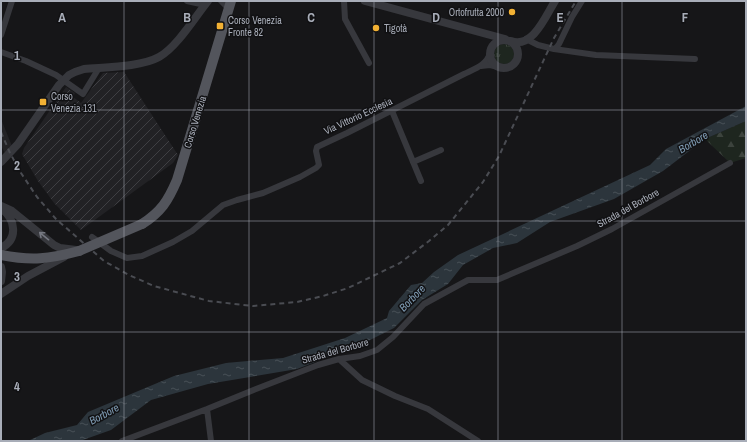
<svg xmlns="http://www.w3.org/2000/svg" width="747" height="442" viewBox="0 0 747 442" font-family="'Archivo Narrow',sans-serif">
<style>
.built{fill:#222225}
.industrial{fill:url(#industrial-furrows)}
.grass{fill:url(#grass-tufts)}
.forest{fill:url(#forest-firs)}
.water{fill:url(#water-ripples)}
.lines{fill:none;stroke-linecap:round;stroke-linejoin:round}
.minor{stroke:#37383d;stroke-width:6}
.tertiary{stroke:#37383d;stroke-width:8}
.primary{stroke:#53555c;stroke-width:10}
.rail{stroke:#4a4c52;stroke-width:2;stroke-dasharray:5 4;stroke-linecap:butt}
.primary-bridge{stroke:#53555c;stroke-width:10}
.oneway{stroke:#757881}
.grid{fill:none;stroke:#a8adb8;stroke-width:1;stroke-opacity:0.55}
.poi-dot{fill:#f2b134;stroke:#111113;stroke-width:1.5}
.labels{text-anchor:middle;dominant-baseline:central;stroke-width:3;stroke-linejoin:round;paint-order:stroke}
.poi-label{font-size:10px;fill:#a8adb8;stroke:#111113;text-anchor:start}
.street-label{font-size:10px;fill:#a8adb8;stroke:#111113}
.water-label{font-size:11px;font-style:italic;fill:#7f9bb3;stroke:#111113}
.grid-label{font-size:13px;text-anchor:middle;font-weight:bold;fill:#a8adb8;stroke:#111113;stroke-width:3;stroke-linejoin:round;paint-order:stroke}
</style>
<defs>
<pattern id="industrial-furrows" width="10" height="10" patternUnits="userSpaceOnUse"><rect width="10" height="10" fill="#222225"/><path d="M-1 1l2-2M0 10L10 0M9 11l2-2" fill="none" stroke="#3f3f43"/></pattern>
<pattern id="grass-tufts" width="24" height="20" patternUnits="userSpaceOnUse"><rect width="24" height="20" fill="#1e261f"/><path d="M3 7l-1-3M5 7V3M7 7l1-3M15 17l-1-3M17 17v-4M19 17l1-3" fill="none" stroke="#3c433d"/></pattern>
<pattern id="forest-firs" width="22" height="20" patternUnits="userSpaceOnUse"><rect width="22" height="20" fill="#1e261f"/><path d="M5 1l3.5 6h-7zM16 11l3.5 6h-7z" fill="#3c433d"/></pattern>
<pattern id="water-ripples" width="26" height="14" patternUnits="userSpaceOnUse"><rect width="26" height="14" fill="#2c353c"/><path d="M2 4q2-2 4 0t4 0M15 11q2-2 4 0t4 0" fill="none" stroke="#485056"/></pattern>
</defs>
<rect width="100%" height="100%" fill="#161618"/>
<path class="built" d="M1,119L12,146L5,153L1,146Z"/>
<path class="industrial" d="M124,72L178,155L173,163L81,230L54,203L38,181L22,154L24,148L66,87L75,93L73,97L81,103L103,73Z"/>
<path class="grass" d="M494 54a10 10 0 1 1 20 0a10 10 0 1 1-20 0Z"/>
<path class="forest" d="M746,121V158L730,163L705,139Z"/>
<path class="water" d="M746,106V121L705,139L663,171L614,199L550,222L517,243L493,248L463,265L448,284L422,300L394,328L362,344L297,369L208,384L151,400L111,430L80,441H28L45,433L77,425L88,412L174,376L226,363L283,358L345,338L387,318L389,311L411,285L422,283L434,272L458,255L650,165L666,149Z"/>
<g class="lines">
<path class="minor" d="M187,1L205,5
M221,1L229,9
M344,1L345,19L369,63
M1,35L12,1
M526,39L538,45L554,49L596,55L695,59
M555,49L559,44L572,17L582,1
M1,52L26,61L56,75L83,94L99,68
M481,66L490,65L498,67
M392,111L421,181
M413,162L441,150
M92,237L111,251L127,258L142,256L173,242L192,231L223,205L237,200L263,193L300,177L316,168L319,165L316,151L317,147L347,133L464,74C474,69 487,65 490,53
M339,359L362,380L395,396L428,409L478,441
M207,409L211,441
M122,441L207,409L256,389L318,365L339,359L360,356L377,350L393,337L424,304L468,280H497L577,246L612,229L730,163"/>
<path class="tertiary" d="M365,1L505,39
M490 54a14 14 0 1 1 28 0a14 14 0 1 1-28 0Z
M511,41C533,49 546,15 555,1
M1,162L18,144L59,85L69,75L75,72L84,69C106,67 141,67 159,57C177,47 195,17 208,1
M1,206L12,211L54,245L60,248L76,250
M1,248C19,239 15,219 2,209
M1,267L2,272L1,281
M1,294L28,276L64,257"/>
<path class="primary" d="M142,224C161,212 168,201 177,180L231,1
M1,255C32,261 49,259 79,251"/>
<path class="rail" d="M1,132L10,153L21,173L37,197L56,219L104,261L129,275L154,286L209,301L253,306L297,302L323,296L348,288L400,263L429,241L448,225L483,182L499,156L554,38L576,1"/>
<path class="primary-bridge" d="M79,251L142,224"/>
</g>
<defs><path id="oneway-shaft" d="M-6 0H5M1.5-3L5.5 0L1.5 3" fill="none" stroke-width="1.6" stroke-linecap="round" stroke-linejoin="round"/></defs>
<use class="oneway" href="#oneway-shaft" transform="translate(44 236) rotate(-141)"/>
<path class="grid" d="M124,1V441M249,1V441M374,1V441M498,1V441M622,1V441M1,110H746M1,221H746M1,332H746"/>
<g class="poi-dot">
<circle cx="512" cy="12" r="4"/>
<rect x="216" y="22" width="8" height="8" rx="2"/>
<circle cx="376" cy="28" r="4"/>
<rect x="39" y="98" width="8" height="8" rx="2"/>
</g>
<g class="labels">
<g class="poi-label">
<text x="504" y="12" text-anchor="end">Ortofrutta 2000</text>
<text x="228" y="20">Corso Venezia<tspan x="228" dy="12">Fronte 82</tspan></text>
<text x="384" y="28">Tigotà</text>
<text x="51" y="96">Corso<tspan x="51" dy="12">Venezia 131</tspan></text>
</g>
<g class="street-label">
<text transform="translate(358 116) rotate(-25)">Via Vittorio Ecclesia</text>
<text transform="translate(195 122) rotate(-73)">Corso Venezia</text>
<text transform="translate(628 208) rotate(-29)">Strada del Borbore</text>
<text transform="translate(335 351) rotate(-16)">Strada del Borbore</text>
</g>
<g class="water-label">
<text transform="translate(693 142) rotate(-31)">Borbore</text>
<text transform="translate(412 298) rotate(-46)">Borbore</text>
<text transform="translate(104 414) rotate(-28)">Borbore</text>
</g>
</g>
<g class="grid-label">
<text x="62" y="22">A</text>
<text x="187" y="22">B</text>
<text x="311" y="22">C</text>
<text x="436" y="22">D</text>
<text x="560" y="22">E</text>
<text x="685" y="22">F</text>
<text x="17" y="60">1</text>
<text x="17" y="170">2</text>
<text x="17" y="281">3</text>
<text x="17" y="391">4</text>
</g>
<rect width="747" height="442" fill="none" stroke="#a8adb8" stroke-width="4"/>
</svg>
